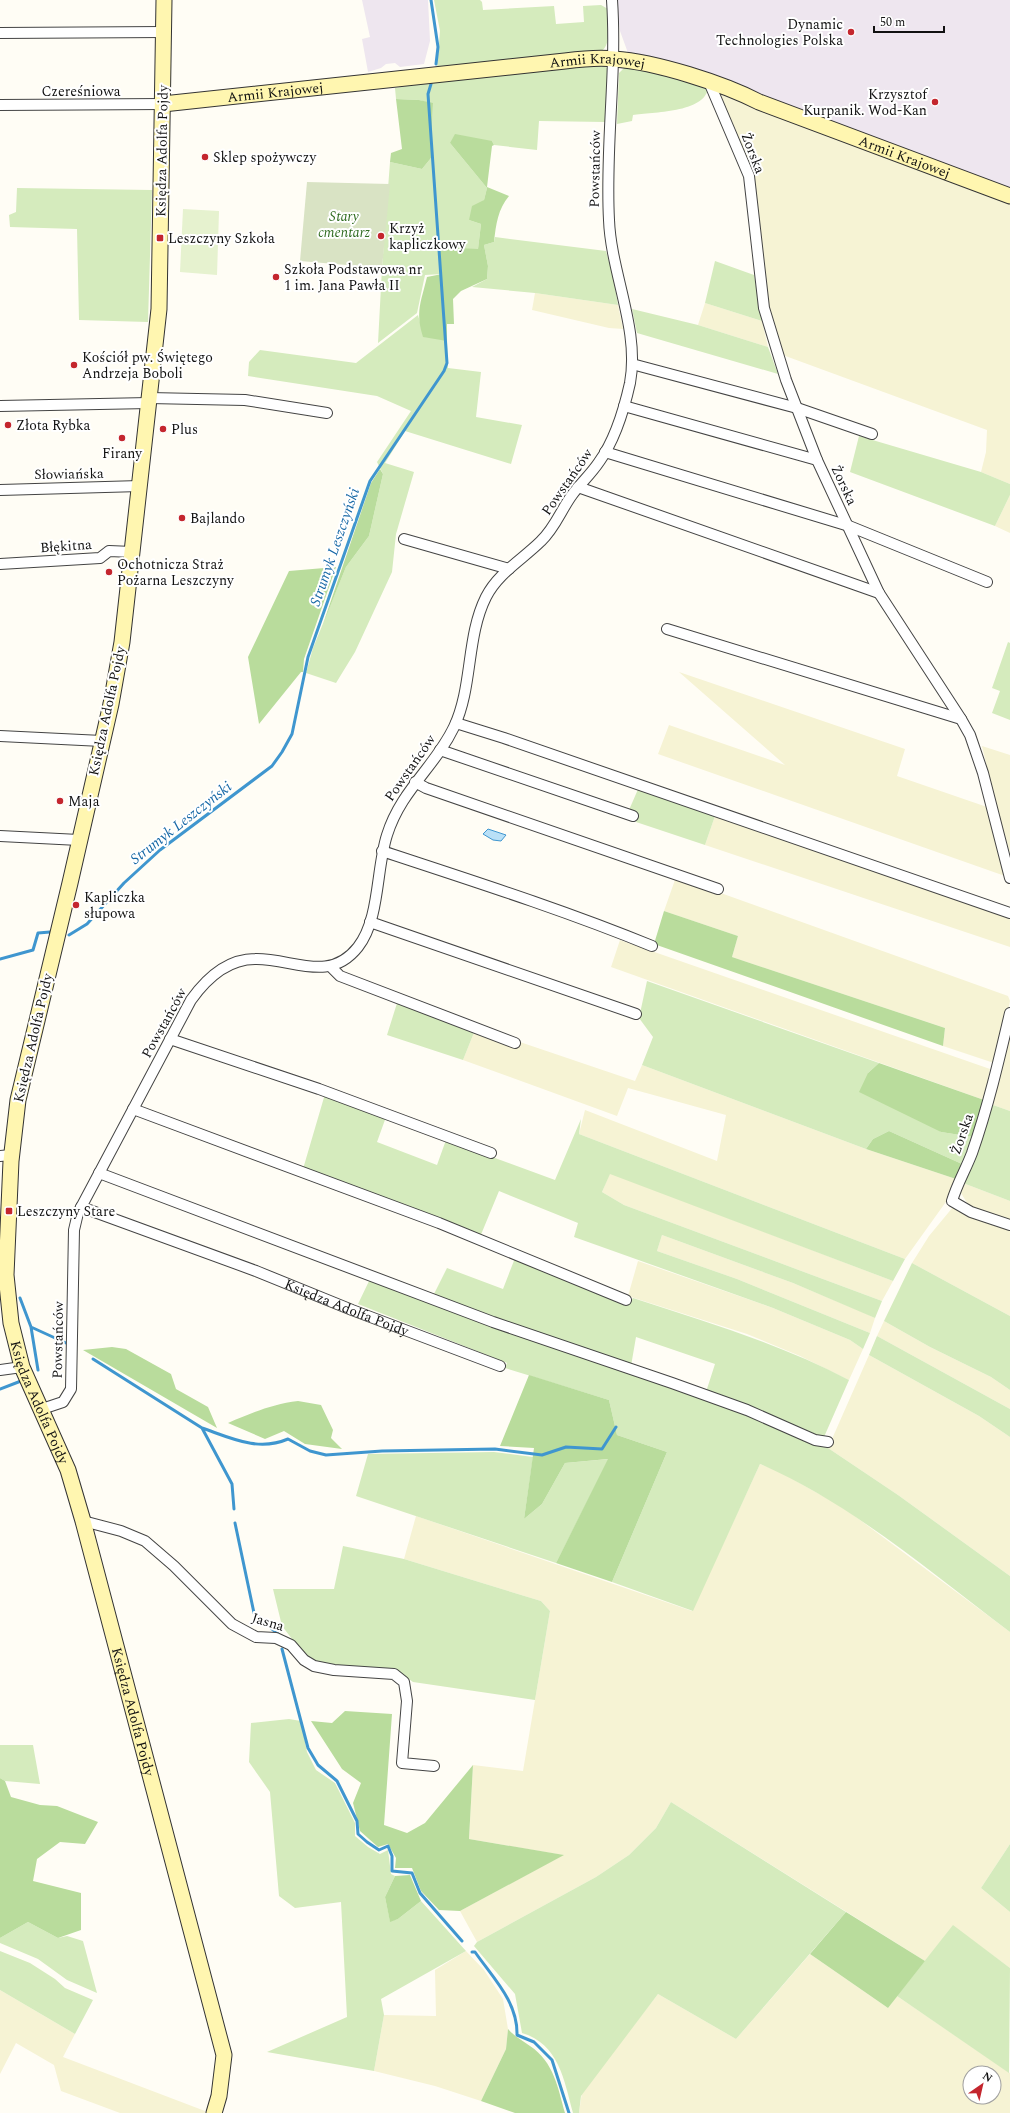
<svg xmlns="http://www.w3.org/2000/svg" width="1010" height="2113" viewBox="0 0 1010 2113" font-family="Spectral,serif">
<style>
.industrial{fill:#eee6ef}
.farmland{fill:#f6f3d4;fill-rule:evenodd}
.green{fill:#d5ebbd}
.forest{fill:#b9dc9c}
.cemetery{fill:#d9e3c4}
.pitch{fill:#e6f2cf}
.water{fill:#b9e0f7;stroke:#3f96cf}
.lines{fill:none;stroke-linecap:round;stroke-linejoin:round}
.stream{stroke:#3f96cf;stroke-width:3}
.street-casing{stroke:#444;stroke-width:12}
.secondary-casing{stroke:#333;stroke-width:17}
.street{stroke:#fff;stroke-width:10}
.secondary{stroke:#fff6b0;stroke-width:15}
.poi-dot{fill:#c4262e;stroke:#fff;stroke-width:1.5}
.labels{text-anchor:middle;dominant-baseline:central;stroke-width:4;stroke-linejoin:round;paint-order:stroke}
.poi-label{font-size:14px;fill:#111;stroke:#fff;text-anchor:start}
.street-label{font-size:14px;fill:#111;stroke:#fff}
.park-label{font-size:14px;font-style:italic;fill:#2f6b1f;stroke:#fff}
.water-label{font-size:15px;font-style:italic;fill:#1768a6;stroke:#fff}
</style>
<rect width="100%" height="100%" fill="#fffdf5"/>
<path class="industrial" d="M362,0H428L430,41L424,64L400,67L395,63L386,64L381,68L368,72L362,39L370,37Z
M616,0H1010V188L628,53L620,31Z"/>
<path class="farmland" d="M718,91L1010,202V484L981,472L986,452L987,430L780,354L768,308L764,262L753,175L734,126Z
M535,293L618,305L623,329L609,328L532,310Z
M705,303L762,321L768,347L698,325Z
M1010,495V533L995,526Z
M679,672L905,749L897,776L987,807L1005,876L658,754L669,725L785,765Z
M982,746L1010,755V853L997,810Z
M716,813L1010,916V947L705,845Z
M676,877L1008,996L1010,1001L1007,1015L994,1063L943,1046L945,1028L732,957L738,936L664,911Z
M620,940L990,1069L984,1100L611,967Z
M475,1030L517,1041L635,1081L642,1065L866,1149L956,1179L948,1199L905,1259L579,1134L585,1110L717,1161L726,1115L628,1088L617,1116L463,1060Z
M1010,1037V1111L993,1105Z
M610,1173L893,1281L882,1301L624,1205L602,1192Z
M963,1183L1010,1201V1222L969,1206L961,1193Z
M953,1207L1010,1230V1316L912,1263L929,1236Z
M662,1235L793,1283L867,1314L875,1318L870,1333L737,1279L657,1251Z
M638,1261L773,1308L850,1340L863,1349L849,1380L800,1356L747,1334L628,1296Z
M884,1321L930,1347L991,1377L1010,1390V1409L877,1336Z
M869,1355L979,1416L1010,1437V1576L898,1495L828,1448Z
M760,1464L782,1473L844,1508L1010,1632V1844L981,1888L1010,1912V1968L953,1926L925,1961L671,1802L656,1828L629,1855L596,1877L477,1942L460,1911L563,1855L469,1839L473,1765L523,1771L550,1611L541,1601L404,1559L416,1516L692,1611Z
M466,1951L484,1970L503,1999L508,2029L506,2049L481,2101L435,2086L374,2071L384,2015L436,2016L435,1970Z
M810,1954L888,2008L897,1996L1010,2073V2113H579L582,2092L658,1994L736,2039ZM970,2073H994V2097H970Z
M0,1990L75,2034L63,2057L205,2111V2113H120L61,2091L54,2065L16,2043L0,2074Z"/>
<path class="green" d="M434,0H480L482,2L483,10L554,6L556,24L584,22L583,6L601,5L608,9C608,23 612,46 600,52L437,67L440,31Z
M601,64L607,68L608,78L605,122L539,121L537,150L494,145L492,141L450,143L487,188L484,200L469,220L481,224L478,249L442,274L425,275L417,313L378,343L382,268L390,162L422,169L431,158L433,104L419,100L396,99L395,88L433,81Z
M626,66H635L708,88C705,113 652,112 633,115L632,121L617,124L619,73Z
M17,188L152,190L148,322L79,320L77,229L10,227L9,215L16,212Z
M495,237L606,251L613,276L618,305L535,293L472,287L487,279L488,266L484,245L494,242Z
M715,261L754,275L762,321L705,303Z
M632,309L698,325L768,347L778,374L637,333Z
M418,315L424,337L447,338L448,368L481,372L476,417L522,425L511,464L405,431L385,463L414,472L396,534L392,572L355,652L336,683L306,673L313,648L346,567L369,536L383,474L377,462L411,411L377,396L248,376L249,362L260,350L356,363Z
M859,436L981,472L1010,484V495L995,526L850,472Z
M1008,642L1010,643V720L992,713L1000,691L992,688Z
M639,787L716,813L705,845L636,822L638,814L629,810Z
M647,981L879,1063L868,1073L941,1132L973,1137L962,1164L889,1131L873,1139L866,1149L642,1065L653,1037L639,1018Z
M398,1000L475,1030L463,1060L387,1035Z
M325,1094L386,1117L377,1142L437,1165L446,1140L555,1180L581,1119L579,1134L905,1259L893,1281L610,1174L602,1192L624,1205L882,1301L875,1318L793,1283L662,1235L657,1251L737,1279L870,1333L863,1349L850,1340L773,1308L574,1237L578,1223L499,1191L480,1237L303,1169Z
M993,1105L1010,1111V1201L963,1183Z
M515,1258L627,1305L633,1298C707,1322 780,1344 849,1380L824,1437L818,1438L706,1392L715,1364L636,1337L631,1366L433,1296L447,1268L503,1289Z
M912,1263L1010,1316V1390L991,1377L930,1347L884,1321Z
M370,1279L706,1399L828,1448L898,1495L1010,1576V1632C930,1572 852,1504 760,1464L693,1611L612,1582L667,1452L617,1435L609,1400L505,1368L507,1363L358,1304Z
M877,1336L1010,1409V1437L979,1416L869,1355Z
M494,1452L533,1457L524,1519L542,1504L565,1463L609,1459L556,1563L356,1496L368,1454Z
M343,1546L404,1559L541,1601L550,1611L535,1700L413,1682L398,1671L316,1664L306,1657L282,1626L273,1589H334Z
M289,1719L301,1721L307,1752L316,1770L335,1783L355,1823V1836L368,1847L380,1854L388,1850L391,1874L395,1876L385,1897L390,1921L398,1919L421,1901L466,1951L381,1999L384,2015L374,2071L267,2052L347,2017L341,1902L295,1908L279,1896L270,1792L249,1762L251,1723Z
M0,1745H33L40,1784L5,1781L0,1778Z
M671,1802L846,1912L736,2039L658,1994L581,2096L579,2113H573C564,2080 559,2044 522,2033L515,1994L474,1946L477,1942L596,1877L629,1855L656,1828Z
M1010,1844V1912L981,1888Z
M28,1922L58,1938L67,1936L83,1941L97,1993L67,1980L38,1959L0,1943V1938Z
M953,1925L1010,1968L1009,2073L897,1996Z
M0,1951L30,1963L55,1979L65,1988L93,2000L75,2034L0,1990Z"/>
<path class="forest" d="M396,99L419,100L433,103L431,158L422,169L390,162L391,153L402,149Z
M455,134L492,141L494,145L492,146L487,187L509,196C498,209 496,224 494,242L484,245L488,266L487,279L461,291L453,299L454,324H447V341L423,337C415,312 421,302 427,277L442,274L438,247L478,249L481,224L469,220L472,206L484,200L487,188L450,143Z
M380,469L383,474L369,536L346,567L323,624L371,483Z
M336,567L304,659L303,672H301L259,724L248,657L289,571Z
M664,911L738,936L732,957L945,1028L943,1046L654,944Z
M879,1063L984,1100L973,1137L941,1132L859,1092L868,1073Z
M889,1131L962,1164L956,1179L866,1149L873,1139Z
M112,1347L126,1349L171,1374L176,1389L208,1407L217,1428L83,1350Z
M529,1375L609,1400L617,1435L667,1452L612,1582L556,1563L608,1459L565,1463L542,1504L524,1519L534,1448L500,1446Z
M298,1401L321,1405L333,1430L331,1438L342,1449L305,1444L284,1431L265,1439L228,1423C252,1413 272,1404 298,1401Z
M345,1711L392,1714L384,1825L407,1833L425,1823L473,1765L469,1839L564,1855L460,1911L439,1910L421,1891L412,1868H395L396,1858L388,1844L378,1847L360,1831L353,1803L361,1783L342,1769L311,1721L332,1723Z
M0,1778L5,1781L11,1797L40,1805L57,1806L98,1822L85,1844L60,1842L37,1859L33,1881L81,1893V1930L58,1938L28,1922L0,1938Z
M410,1875L421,1901L398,1919L390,1922L385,1897L395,1876Z
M846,1912L925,1961L888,2008L810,1954Z
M508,2029C515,2037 522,2040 530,2046C554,2062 558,2088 565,2113H515L481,2101L506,2049Z"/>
<path class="cemetery" d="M307,182L390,184L382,268L300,261Z"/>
<path class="pitch" d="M183,209L219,211L217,275L180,272Z"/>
<path class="water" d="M488,829L506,835L501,841L493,840L483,834Z"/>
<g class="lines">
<path class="stream" d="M431,0L438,47L436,64
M69,935L87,924L124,883L160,850L272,766L282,752L292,734L308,657L370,481L444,371L447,363L428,94L431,84
M0,959L33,950L38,933L50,932
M20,1298L31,1327L66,1343
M31,1327L38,1370
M93,1359L202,1428L232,1484L234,1509
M0,1389L21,1381
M202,1428C231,1438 258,1452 288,1439L310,1451L326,1455L382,1451L495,1449L542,1455L566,1447L602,1449L616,1427
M235,1523L254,1613L279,1635
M282,1649L308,1748L318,1765L337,1781L357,1821L358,1834L367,1842L379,1850L388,1846L392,1856V1871L412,1873L420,1893L462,1941
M472,1952H475C493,1978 518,2002 517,2035L534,2042L552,2060L569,2113"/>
<defs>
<g id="street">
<path d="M0,33L164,32"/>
<path d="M709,82L749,176L764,308L786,380L817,460L879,593L961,719L970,735L983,773L1010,878"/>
<path d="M0,105L163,104"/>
<path d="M632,364L797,408L872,434"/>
<path d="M149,398L245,400L327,413"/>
<path d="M0,406L149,403"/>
<path d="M624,406L817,460"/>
<path d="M605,452L849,526L987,582"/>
<path d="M578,487L879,593"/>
<path d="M0,490L140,486"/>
<path d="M404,539L509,569"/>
<path d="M0,564L100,558L109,551L132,552"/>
<path d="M667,629L961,719"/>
<path d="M456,723L504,738L1010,913"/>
<path d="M0,736L102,741"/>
<path d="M440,750L633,816"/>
<path d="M415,782L426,788L718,889"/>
<path d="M0,836L79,840"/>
<path d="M382,851C473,881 564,910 652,946"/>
<path d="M370,922L636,1014"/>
<path d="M330,966L340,976L515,1043"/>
<path d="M1010,1013C999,1060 988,1107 972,1153C966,1169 957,1184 952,1201L971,1212L1010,1225"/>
<path d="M170,1039L319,1089L491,1153"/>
<path d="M133,1109L439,1223L626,1300"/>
<path d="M0,1156L11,1155"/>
<path d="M99,1173L493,1322L672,1383L747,1410L815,1440L828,1442"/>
<path id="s1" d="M81,1207L256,1271L352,1310L500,1366"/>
<path d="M0,1370L22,1367"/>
<path d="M42,1409L63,1402L71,1389L74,1230L78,1213L191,1000C206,979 228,959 255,959C292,958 329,984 358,947C380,919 376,869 387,835C401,790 435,767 454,727C473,687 466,637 486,597C498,573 523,559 541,541C555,528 561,510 572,495C580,484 591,474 599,462C615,440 624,410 630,383C640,330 611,273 609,220C605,146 617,73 612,0"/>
<path d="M83,1521L121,1531L145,1541L174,1566L232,1624L256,1637L276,1638L291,1645L304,1660L314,1666L334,1670L394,1674L404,1682L407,1701L402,1763L434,1766"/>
</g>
<g id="secondary">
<path id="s2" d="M164,0L159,309L122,642L111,704L70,883L18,1100L11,1161L6,1275L11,1323L22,1367L68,1470L83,1521L224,2055L219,2096L214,2113"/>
<path id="s3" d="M163,104L565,61C581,59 598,57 614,59C656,62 722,83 759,102L1010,196"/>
</g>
</defs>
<use href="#street" class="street-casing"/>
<use href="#secondary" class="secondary-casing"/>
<use href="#street" class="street"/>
<use href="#secondary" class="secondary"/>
</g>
<g class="poi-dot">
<circle cx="851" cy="32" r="4"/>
<circle cx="935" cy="102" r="4"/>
<circle cx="205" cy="157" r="4"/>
<circle cx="381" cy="236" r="4"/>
<rect x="156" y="234" width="8" height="8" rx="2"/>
<circle cx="276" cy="277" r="4"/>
<circle cx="74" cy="365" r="4"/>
<circle cx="8" cy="425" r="4"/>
<circle cx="163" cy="429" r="4"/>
<circle cx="122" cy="438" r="4"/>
<circle cx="182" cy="518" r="4"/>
<circle cx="109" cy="572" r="4"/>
<circle cx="60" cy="801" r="4"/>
<circle cx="76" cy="905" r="4"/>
<rect x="5" y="1207" width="8" height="8" rx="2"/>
</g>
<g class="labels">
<g class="poi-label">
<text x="843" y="24" text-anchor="end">Dynamic<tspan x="843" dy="16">Technologies Polska</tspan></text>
<text x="927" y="94" text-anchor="end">Krzysztof<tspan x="927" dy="16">Kurpanik. Wod-Kan</tspan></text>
<text x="213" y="157">Sklep spożywczy</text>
<text x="389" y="228">Krzyż<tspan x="389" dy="16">kapliczkowy</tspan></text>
<text x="168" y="238">Leszczyny Szkoła</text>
<text x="284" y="269">Szkoła Podstawowa nr<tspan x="284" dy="16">1 im. Jana Pawła II</tspan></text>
<text x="82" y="357">Kościół pw. Świętego<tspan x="82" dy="16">Andrzeja Boboli</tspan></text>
<text x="16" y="425">Złota Rybka</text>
<text x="171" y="429">Plus</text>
<text x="122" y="453" text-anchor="middle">Firany</text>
<text x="190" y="518">Bajlando</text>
<text x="117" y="564">Ochotnicza Straż<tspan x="117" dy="16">Pożarna Leszczyny</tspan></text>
<text x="68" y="801">Maja</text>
<text x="84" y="897">Kapliczka<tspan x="84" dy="16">słupowa</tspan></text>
<text x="17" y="1211">Leszczyny Stare</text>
</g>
<g class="street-label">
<text stroke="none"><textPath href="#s3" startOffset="437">Armii Krajowej</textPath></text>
<text x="81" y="91">Czereśniowa</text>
<text stroke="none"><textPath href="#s3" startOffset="113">Armii Krajowej</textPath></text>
<text transform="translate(162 151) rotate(-89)">Księdza Adolfa Pojdy</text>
<text transform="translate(753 153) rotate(69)">Żorska</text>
<text stroke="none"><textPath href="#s3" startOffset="761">Armii Krajowej</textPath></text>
<text transform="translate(595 169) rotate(-89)">Powstańców</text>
<text transform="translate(69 474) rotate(-1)">Słowiańska</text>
<text transform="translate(567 482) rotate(-55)">Powstańców</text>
<text transform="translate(844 485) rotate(65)">Żorska</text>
<text transform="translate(66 546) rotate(-4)">Błękitna</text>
<text transform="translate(107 711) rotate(-78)">Księdza Adolfa Pojdy</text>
<text transform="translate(410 768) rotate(-55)">Powstańców</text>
<text transform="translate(164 1023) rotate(-61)">Powstańców</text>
<text transform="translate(33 1038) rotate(-77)">Księdza Adolfa Pojdy</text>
<text transform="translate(962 1134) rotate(-71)">Żorska</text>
<text stroke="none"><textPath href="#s1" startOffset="284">Księdza Adolfa Pojdy</textPath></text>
<text transform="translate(58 1340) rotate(-89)">Powstańców</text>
<text stroke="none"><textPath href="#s2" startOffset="1422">Księdza Adolfa Pojdy</textPath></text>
<text transform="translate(268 1622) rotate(17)">Jasna</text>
<text stroke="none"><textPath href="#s2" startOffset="1746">Księdza Adolfa Pojdy</textPath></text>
</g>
<g class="park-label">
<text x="344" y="216">Stary<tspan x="344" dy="16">cmentarz</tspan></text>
</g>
<g class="water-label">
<text transform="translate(335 547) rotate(-71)">Strumyk Leszczyński</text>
<text transform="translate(181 823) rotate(-38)">Strumyk Leszczyński</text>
</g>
</g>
<g transform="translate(982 2085) rotate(34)"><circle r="19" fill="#ffffff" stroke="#a0a0a0"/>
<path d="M0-3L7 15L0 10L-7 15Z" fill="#c4262e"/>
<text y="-6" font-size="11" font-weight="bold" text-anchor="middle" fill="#111111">N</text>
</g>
<path d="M874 26v6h70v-6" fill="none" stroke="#111111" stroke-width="2"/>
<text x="880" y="26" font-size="12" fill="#111111" stroke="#ffffff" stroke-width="3" paint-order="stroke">50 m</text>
</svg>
